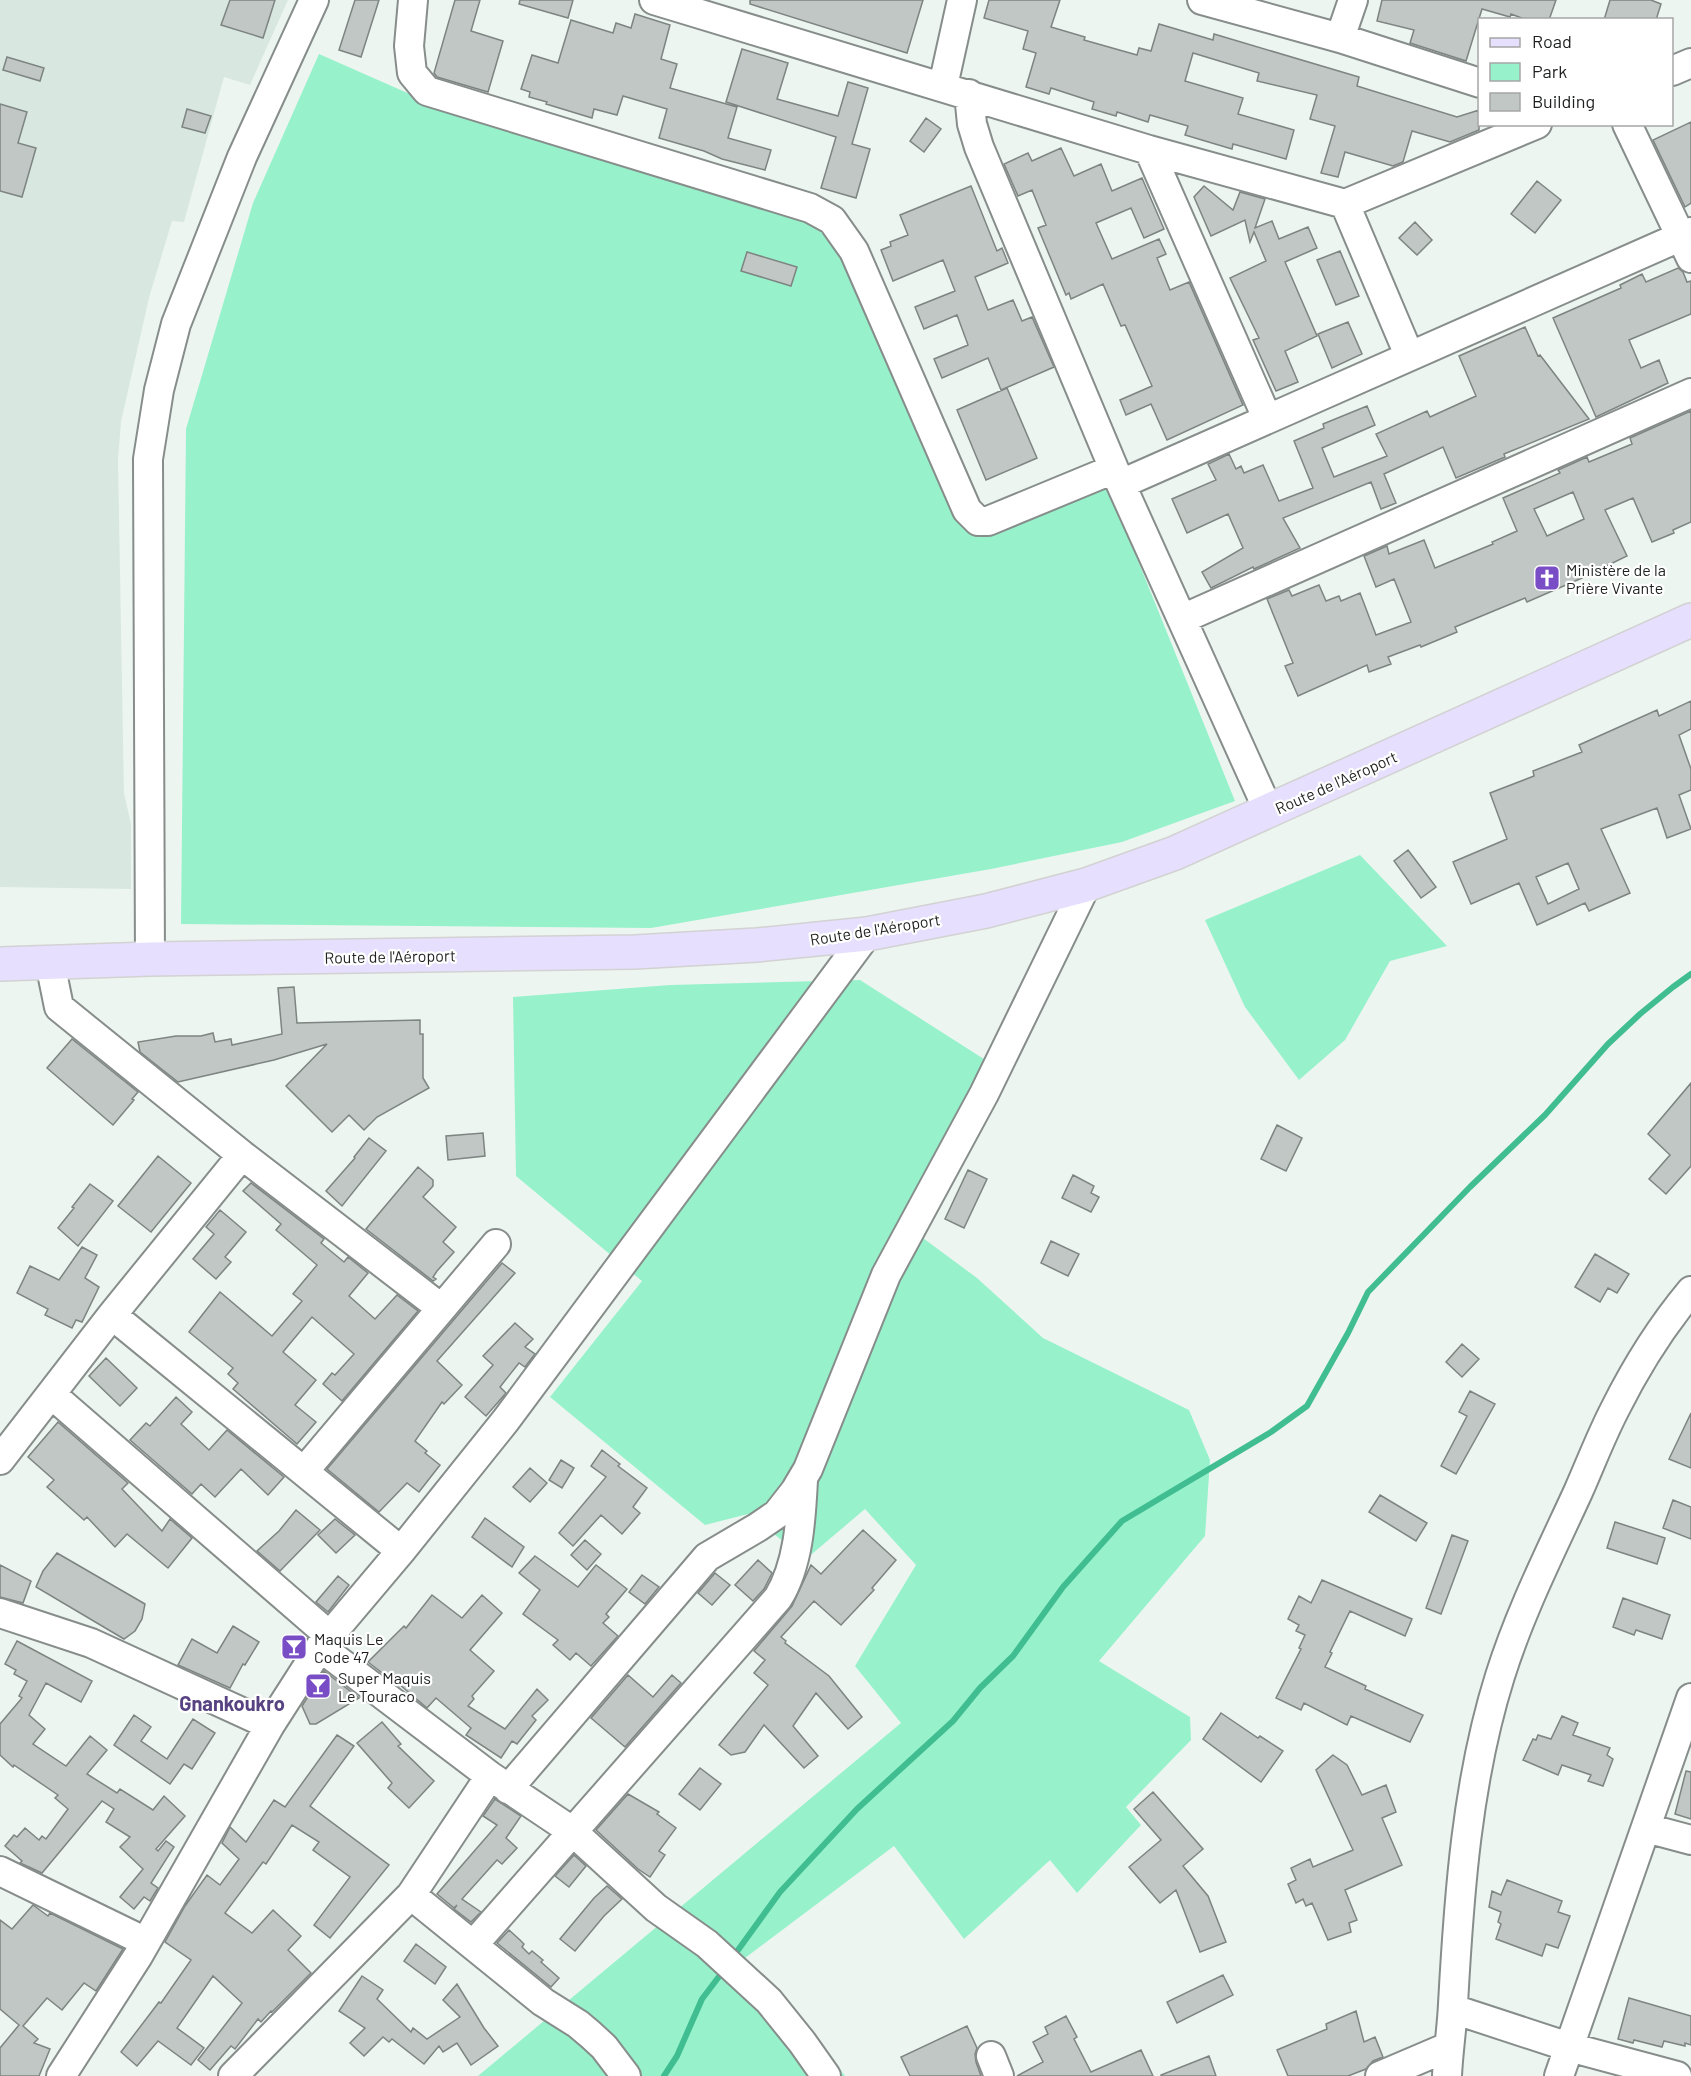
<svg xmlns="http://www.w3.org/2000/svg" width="1691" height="2076" viewBox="0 0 1691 2076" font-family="Barlow,sans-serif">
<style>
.built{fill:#d8e8e1}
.green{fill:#97f2cc}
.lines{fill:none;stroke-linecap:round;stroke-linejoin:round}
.stream{stroke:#40bd91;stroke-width:6}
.building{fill:#c0c7c4;stroke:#7d8481;stroke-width:1.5;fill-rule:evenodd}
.minor-casing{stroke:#868d8a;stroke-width:32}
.major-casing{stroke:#d2d2d2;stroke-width:36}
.minor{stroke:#fff;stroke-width:28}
.major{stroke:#e6dffe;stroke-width:33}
.labels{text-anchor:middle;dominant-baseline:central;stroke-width:4.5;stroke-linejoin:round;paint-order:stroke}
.poi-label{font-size:16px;fill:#1e201f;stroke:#fff;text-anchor:start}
.street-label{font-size:16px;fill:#1e201f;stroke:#fff}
.quarter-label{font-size:20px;font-weight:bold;fill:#574381;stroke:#fff}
</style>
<rect width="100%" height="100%" fill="#edf5f1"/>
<path class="built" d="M0,0H288L250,85L224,77L184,222L172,221L149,298L121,422L118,460L124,793L131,824V889L0,887Z"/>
<path class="green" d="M319,54L412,95L805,216L845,255L969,533L1105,479L1235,801L1122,842L991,869L651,928L181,924L186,429L253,203Z
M1360,855L1447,946L1390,961L1345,1040L1299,1080L1245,1007L1205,920Z
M860,980L987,1061L904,1224L977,1278L1043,1338L1189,1410L1210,1460L1205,1536L1099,1661L1190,1717L1191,1740L1126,1807L1141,1825L1077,1893L1050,1860L964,1939L894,1846L745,1958L801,2018L845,2076H478L901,1723L855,1666L916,1565L865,1509L806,1559L748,1514L705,1525L550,1397L642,1281L516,1176L513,997L670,985Z"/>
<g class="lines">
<path class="stream" d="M733,1957L780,1892L857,1809L953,1721L980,1688L1013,1656L1063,1587L1122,1521L1271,1432L1307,1406L1348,1333L1368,1292L1470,1187L1545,1115L1608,1044L1640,1014L1673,987L1691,974
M664,2076L677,2056L702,1999L724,1970"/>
</g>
<path class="building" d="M230,0H275L263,38L221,25Z
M355,0H379L361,57L339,50Z
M455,0H480L471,31L503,41L488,92L437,77L434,73Z
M520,0H573L568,18L519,4Z
M750,0H923L907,53L750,4Z
M989,0H1060L1051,27L1085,37L1084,40L1137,55L1139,48L1151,51L1159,24L1213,40L1214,34L1359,77L1357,86L1457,117L1479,110V130L1450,142L1412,131L1403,162L1393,166L1345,152L1338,177L1321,173L1335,126L1310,119L1317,95L1257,81L1259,73L1193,53L1185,81L1243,98L1238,114L1294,130L1286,159L1233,144L1232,149L1185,135L1188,126L1150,115L1148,122L1117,112L1116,116L1092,109L1094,102L1051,88L1049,94L1026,87L1036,53L1023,49L1028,31L984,18Z
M1382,0H1556L1549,20H1527L1511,14L1510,17L1482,9L1466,61L1410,43L1414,30L1377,21Z
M1610,0H1651L1661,4L1656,20H1604Z
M635,14L670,25L661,59L677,64L670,88L737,107L728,138L771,150L765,170L722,159L704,151L659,138L667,109L623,96L617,115L594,109L592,118L546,104L547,102L529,97L530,92L521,89L532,55L558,63L571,20L613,33L616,23L631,28Z
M742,49L788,63L777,99L838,116L848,82L868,88L852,144L870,149L856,198L821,188L836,137L726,102Z
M7,57L44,68L40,81L3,70Z
M0,104L27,112L18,143L36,148L22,197L0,191Z
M187,109L211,116L205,133L182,127Z
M926,118L941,129L924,152L910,141Z
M1691,122V203L1685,207L1653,140Z
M1061,148L1074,176L1101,164L1112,191L1142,178L1164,229L1144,238L1131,208L1096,223L1112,259L1159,239L1166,254L1157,258L1170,290L1189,282L1243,405L1167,440L1151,404L1126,415L1120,400L1152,386L1125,325L1121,326L1103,284L1071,299L1069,293L1066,295L1038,228L1046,225L1032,190L1018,196L1004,164L1028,153L1032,161Z
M1537,181L1561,200L1535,233L1511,214Z
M971,186L997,251L1002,248L1008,263L975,277L988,310L1013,300L1022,321L1032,317L1054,367L1001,390L988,358L942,378L934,359L968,345L957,315L924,329L915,307L955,291L943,260L893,281L881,250L891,246L890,242L908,235L900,215Z
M1204,186L1233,210L1240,192L1265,199L1255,228L1272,221L1279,239L1308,227L1317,248L1285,262L1317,336L1285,351L1298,382L1276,391L1253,340L1259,338L1230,278L1266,261L1254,232L1250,242L1245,220L1211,236L1194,197Z
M1415,222L1432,240L1417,255L1399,238Z
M1340,251L1359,296L1336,305L1317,260Z
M747,252L797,267L791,286L741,271Z
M1678,268L1683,272L1687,282L1691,281V314L1629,340L1641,368L1659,360L1668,383L1596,417L1553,318L1621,288L1620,285L1642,274L1646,282Z
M1348,322L1362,354L1332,368L1318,334Z
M1525,327L1538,356L1540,355L1589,419L1504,454L1505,457L1456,478L1443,447L1384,474L1396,503L1381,509L1371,482L1283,518L1300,548L1254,569L1253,567L1211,588L1202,572L1243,548L1228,514L1187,533L1172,499L1216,480L1208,464L1229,454L1236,469L1241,466L1244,473L1263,465L1279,501L1313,488L1294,441L1324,428L1323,424L1367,406L1375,425L1322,448L1334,477L1387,456L1376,434L1427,411L1430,417L1476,396L1459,356Z
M1007,388L1037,458L986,480L957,410Z
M1691,411V522L1673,530L1674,533L1652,542L1633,498L1605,510L1627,556L1582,578L1527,602L1525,598L1455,627L1457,632L1421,647L1420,645L1388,657L1391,664L1369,672L1367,665L1298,696L1285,666L1293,663L1267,599L1289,590L1292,596L1319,585L1326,601L1339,596L1341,601L1360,593L1376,635L1411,622L1394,579L1376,587L1364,556L1387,546L1389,554L1424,540L1435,568L1493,544L1492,542L1517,531L1503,498L1560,473L1558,470L1587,457L1589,462L1632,444L1630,438ZM1573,492L1584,519L1547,536L1534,509Z
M1691,701V729L1679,735L1691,769V790L1679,795L1691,829L1667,838L1657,808L1601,829L1630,893L1589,911L1585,903L1537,925L1519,883L1471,904L1453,862L1507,839L1490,793L1534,776L1533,771L1582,752L1579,745L1657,710L1659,716ZM1568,863L1579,889L1548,904L1536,877Z
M1408,850L1436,887L1421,898L1394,861Z
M294,987L297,1023L420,1020V1034H423V1078L429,1088L377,1117L364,1130L349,1115L332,1132L286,1086L327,1044L274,1060L178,1082L140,1052L138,1042L176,1036H201L213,1033L215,1042L231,1039L232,1045L282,1034L278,988Z
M72,1039L138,1092L132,1099L134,1100L113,1125L47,1068Z
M1691,1083V1166L1666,1194L1649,1179L1670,1155L1648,1134Z
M1277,1125L1302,1138L1286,1171L1261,1159Z
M483,1133L485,1156L448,1160L446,1136Z
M369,1138L386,1151L342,1206L326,1191L355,1158L354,1157Z
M158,1156L191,1183L151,1232L118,1206Z
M418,1167L433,1180V1186L423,1197L456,1227L443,1242L454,1252L437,1271L433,1277L436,1279L433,1281L366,1229Z
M968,1170L987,1179L964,1228L945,1219Z
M1073,1175L1094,1186L1091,1193L1099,1197L1091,1212L1062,1198Z
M251,1183L324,1239L321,1243L344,1262L348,1257L368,1273L349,1296L375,1319L397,1295L418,1311L342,1401L323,1384L332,1373L335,1375L354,1354L312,1317L283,1352L316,1380L295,1405L316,1422L297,1444L233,1389L238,1383L228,1374L233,1368L189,1332L220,1292L272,1336L302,1301L293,1294L317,1265L276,1230L281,1224L243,1191Z
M90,1184L113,1201L78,1246L58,1228L74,1208L72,1207Z
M220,1210L246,1232L225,1257L231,1262L216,1279L193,1259L214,1234L206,1227Z
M1051,1241L1079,1254L1068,1276L1041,1263Z
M82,1247L97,1255L85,1278L99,1287L82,1322L76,1320L72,1328L45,1315L48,1309L17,1293L30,1266L59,1280Z
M1595,1254L1629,1274L1617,1293L1608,1288L1600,1302L1575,1287Z
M502,1263L515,1273L437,1361L462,1385L444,1404L442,1402L415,1441L427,1451L425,1453L440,1465L419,1492L407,1483L379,1512L327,1469Z
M515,1323L533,1339L525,1347L535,1354L525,1367L519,1363L500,1387L506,1393L486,1416L465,1397L493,1365L483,1356Z
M1462,1344L1479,1359L1462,1377L1446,1362Z
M106,1358L137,1388L120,1406L89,1376Z
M1470,1391L1495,1404L1456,1474L1441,1466L1467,1416L1459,1412Z
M176,1397L192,1412L181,1424L209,1450L227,1430L284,1477L268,1495L241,1469L215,1497L201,1484L192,1494L130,1440L146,1423L150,1426Z
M1691,1413V1468L1669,1459Z
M58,1422L128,1483L122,1489L162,1531L170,1519L192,1538L168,1568L127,1534L115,1547L87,1517L84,1520L47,1487L54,1480L28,1457Z
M602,1450L620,1464L618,1466L647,1488L633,1507L640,1513L622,1534L601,1515L573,1546L559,1533L606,1477L591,1466Z
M561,1460L574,1468L562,1488L549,1480Z
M530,1468L547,1483L530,1502L513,1487Z
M1380,1495L1427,1523L1416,1541L1369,1512Z
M1673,1500L1691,1507V1539L1663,1528Z
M296,1510L320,1530L280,1571L257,1551L279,1531Z
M485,1518L524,1547L512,1567L472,1537Z
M335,1519L355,1535L336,1553L318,1535Z
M1615,1522L1665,1538L1657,1564L1607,1548Z
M863,1530L896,1560L872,1588L874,1590L841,1625L814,1601L781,1637L786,1641L785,1643L829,1676L862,1717L848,1729L816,1693L793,1726L818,1756L804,1768L764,1725L745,1752L731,1755L719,1745L768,1685L754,1673L765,1660L754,1651L792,1606L811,1565L821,1574Z
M1452,1535L1468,1541L1441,1614L1426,1608Z
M585,1540L601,1554L587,1570L571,1555Z
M57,1553L145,1604L142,1619L135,1631L124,1639L36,1587L43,1571Z
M535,1556L578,1587L596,1565L627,1589L606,1614L609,1617L603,1623L618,1636L591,1666L576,1653L570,1660L553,1645L558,1640L523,1614L540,1590L519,1573Z
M758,1560L772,1573L764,1589L753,1601L735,1585Z
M0,1565L31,1581L23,1603L0,1597Z
M715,1573L730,1585L712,1605L698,1593Z
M642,1575L659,1587L645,1604L629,1592Z
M338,1576L349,1585L328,1612L316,1602Z
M1322,1580L1412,1619L1405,1636L1350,1611L1330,1652L1332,1653L1325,1667L1366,1686L1365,1689L1423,1715L1410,1742L1351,1716L1347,1725L1304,1703L1301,1710L1276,1698L1301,1649L1299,1648L1305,1635L1296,1631L1299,1625L1288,1619L1299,1596L1311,1603Z
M432,1595L462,1618L482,1595L502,1613L470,1650L494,1671L472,1696L474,1699L468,1706L505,1729L537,1689L548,1700L532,1716L536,1720L517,1744L512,1741L501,1758L466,1735L471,1728L436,1698L427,1708L400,1685L399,1686L368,1662L404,1626L406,1628Z
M1623,1598L1670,1615L1662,1639L1636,1630L1634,1635L1613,1627Z
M233,1626L259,1642L245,1665L243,1664L230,1688L178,1665L192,1639L217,1653Z
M17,1641L92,1681L81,1702L46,1683L29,1715L45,1729L33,1744L66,1766L90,1736L107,1750L87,1774L117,1793L120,1789L153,1810L164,1796L185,1816L156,1849L158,1851L166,1841L174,1847L151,1883L158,1888L150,1901L144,1897L134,1909L120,1897L143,1869L120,1847L130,1837L106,1822L114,1809L102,1801L42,1873L20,1863L22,1861L5,1846L14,1835L17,1837L25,1828L39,1840L42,1836L46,1839L68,1809L55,1798L58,1795L14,1765L13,1767L0,1755V1724L22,1698L19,1696L27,1681L14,1674L16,1670L5,1664Z
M324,1671L359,1698L316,1724H310L302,1706Z
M628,1675L653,1697L672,1675L681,1683L625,1747L591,1718Z
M1221,1713L1258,1738L1260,1736L1283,1751L1261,1782L1203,1739Z
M134,1715L151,1727L141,1741L167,1759L193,1719L215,1733L192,1769L184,1764L170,1784L114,1745Z
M1562,1716L1578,1723L1573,1735L1610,1748L1607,1755L1613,1759L1603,1786L1588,1781L1591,1775L1562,1765L1558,1775L1523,1760L1533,1739L1536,1740L1538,1735L1551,1739Z
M382,1722L401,1744L398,1746L434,1781L409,1808L388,1788L392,1783L357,1743Z
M337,1735L354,1746L310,1806L389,1865L330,1938L314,1925L350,1877L313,1850L319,1842L292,1825L266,1864L263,1862L225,1913L252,1933L273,1910L301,1936L288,1950L311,1973L272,2012L271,2011L261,2022L258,2019L235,2049L231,2046L210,2070L198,2060L242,2003L213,1976L177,2028L204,2048L191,2065L158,2041L137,2066L121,2052L159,2002L161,2003L191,1960L165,1942L185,1906L207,1875L220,1885L239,1859L222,1843L230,1827L246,1842L274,1800L285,1807Z
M1333,1755L1347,1765L1362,1795L1386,1785L1396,1812L1382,1818L1402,1865L1345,1890L1357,1920L1349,1923L1351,1932L1328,1940L1312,1903L1306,1906L1303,1899L1296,1903L1288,1884L1296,1880L1291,1868L1310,1859L1313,1867L1353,1850L1316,1770Z
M700,1768L721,1784L700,1810L679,1794Z
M1686,1771L1691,1772V1819L1675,1814Z
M1153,1792L1203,1849L1183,1866L1208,1896L1226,1942L1200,1952L1176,1890L1160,1903L1129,1867L1161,1840L1134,1809Z
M628,1794L659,1812L657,1814L676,1828L659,1851L665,1855L650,1877L638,1869L596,1830Z
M495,1799L521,1816L506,1838L517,1848L502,1864L497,1860L462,1899L481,1912L471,1922L454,1909L457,1905L454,1908L437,1894L497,1825L483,1816Z
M574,1855L586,1866L569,1887L555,1876Z
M1507,1880L1562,1901L1558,1912L1570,1916L1558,1948L1546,1944L1542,1956L1496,1939L1501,1924L1498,1922L1501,1912L1489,1907L1492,1891L1501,1895Z
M607,1886L622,1899L604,1916L575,1951L560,1939L594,1898Z
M33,1905L48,1916L50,1913L123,1949L96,1991L84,1983L62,2010L47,1998L23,2026L38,2039L34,2043L50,2049L39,2076H0V2048L19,2025L0,2009V1920L12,1929Z
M509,1930L520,1940L524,1944L522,1947L529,1954L532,1951L543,1960L541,1962L559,1978L551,1987L497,1943Z
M416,1944L446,1967L435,1984L404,1961Z
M1223,1975L1233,1995L1177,2023L1167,2002Z
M362,1976L383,1990L377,1999L411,2032L413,2028L427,2039L460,2017L443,2000L457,1984L484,2028L498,2046L471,2065L457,2043L443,2052L439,2046L424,2064L392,2039L389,2042L383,2037L364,2056L350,2043L365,2028L339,2011Z
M1629,1998L1691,2016V2045L1685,2043V2046L1664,2041L1662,2047L1634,2040L1633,2043L1618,2039Z
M1356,2011L1364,2042L1375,2037L1383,2057L1373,2061L1366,2069L1348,2076H1288L1277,2050L1327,2029L1326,2024Z
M1066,2016L1077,2037L1074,2039L1091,2072L1141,2050L1153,2076H1017L1043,2062L1033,2042L1048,2034L1045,2027Z
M967,2026L977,2048L975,2054L976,2062L981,2076H910L901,2057Z
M1209,2056L1216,2076H1161V2075Z"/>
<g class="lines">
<defs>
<path id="minor" d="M413,0L409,46L412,73L427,91L810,208L832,220L854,251L967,510L978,521H988L1114,469
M654,0L1149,150L1345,204L1537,124
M1202,0L1340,38L1480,83
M1340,38L1353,0
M1672,71L1691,63
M943,86L962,0
M969,94L972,124L979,147L1114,469L1269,812
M1627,124L1691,258
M1149,150L1267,418
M1345,204L1409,355
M1121,484L1691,232
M1182,619L1691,393
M150,959L148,459L159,390L176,324L242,157L314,0
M50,963L59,1007L242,1155L441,1308
M112,1315L401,1551
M51,1394L330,1636
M0,1460L112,1315L242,1155
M305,1470L496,1244
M0,1613L91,1643L270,1725
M320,1647L490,1776L572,1831L656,1908L707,1944L769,2001L802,2042L826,2076
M508,1789L707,1557L758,1527L777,1514L795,1491L808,1469L886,1275L984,1094L1086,885
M1646,1828L1691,1840
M0,1871L146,1942
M411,1895L543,2002L578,2024L591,2035L604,2047L626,2076
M474,1944L778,1598C799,1564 801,1518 803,1480
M1453,2009L1569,2047L1677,2076
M991,2056L999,2076
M61,2076L138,1956L270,1725L320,1647L401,1551L506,1420L867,934
M233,2076L411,1895L490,1776
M1380,2076L1448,2047
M1447,2076C1448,2052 1452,2028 1453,2004C1459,1894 1467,1781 1500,1676C1520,1612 1550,1553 1578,1492C1590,1465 1601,1436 1615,1409C1636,1367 1661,1327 1691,1291
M1559,2076L1691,1698"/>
<path id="major" d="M0,964L150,959L635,952L757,945L867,934L986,911L1086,885L1175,853L1691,620"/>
</defs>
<use href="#minor" class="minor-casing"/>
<use href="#major" class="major-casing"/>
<use href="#minor" class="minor"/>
<use href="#major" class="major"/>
</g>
<defs>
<symbol id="church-square" viewBox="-11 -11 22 22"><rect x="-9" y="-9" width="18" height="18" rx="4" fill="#794dc6" stroke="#fff"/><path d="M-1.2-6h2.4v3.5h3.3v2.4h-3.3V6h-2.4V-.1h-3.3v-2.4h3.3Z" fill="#fff"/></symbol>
<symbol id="bar-square" viewBox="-11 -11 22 22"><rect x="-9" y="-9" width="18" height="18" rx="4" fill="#794dc6" stroke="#fff"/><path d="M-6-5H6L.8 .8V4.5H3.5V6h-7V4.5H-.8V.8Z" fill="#fff"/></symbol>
</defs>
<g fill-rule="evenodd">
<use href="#church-square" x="1532" y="563" width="30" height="30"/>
<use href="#bar-square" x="279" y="1632" width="30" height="30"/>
<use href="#bar-square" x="303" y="1671" width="30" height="30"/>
</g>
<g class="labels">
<g class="poi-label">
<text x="1566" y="569">Ministère de la<tspan x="1566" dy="18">Prière Vivante</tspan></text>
<text x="314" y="1638">Maquis Le<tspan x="314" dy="18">Code 47</tspan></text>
<text x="338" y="1677">Super Maquis<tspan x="338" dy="18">Le Touraco</tspan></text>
</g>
<g class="street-label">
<text transform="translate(1336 782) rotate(-24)">Route de l'Aéroport</text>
<text transform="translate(875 929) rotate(-9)">Route de l'Aéroport</text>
<text transform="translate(390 956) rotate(-1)">Route de l'Aéroport</text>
</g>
<g class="quarter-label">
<text x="232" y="1703">Gnankoukro</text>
</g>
</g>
<rect x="1478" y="18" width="195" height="108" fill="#ffffff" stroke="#a5a6a5" stroke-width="1.5"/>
<rect x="1490" y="38" width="30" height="9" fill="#e6dffe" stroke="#a5a6a5" stroke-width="1.5"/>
<text x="1532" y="48" font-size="18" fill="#1e201f">Road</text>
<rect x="1490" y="63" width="30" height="18" fill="#97f2cc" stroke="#a5a6a5" stroke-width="1.5"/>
<text x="1532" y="78" font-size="18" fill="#1e201f">Park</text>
<rect x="1490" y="93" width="30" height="18" fill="#c0c7c4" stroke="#a5a6a5" stroke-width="1.5"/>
<text x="1532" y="108" font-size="18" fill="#1e201f">Building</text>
</svg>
